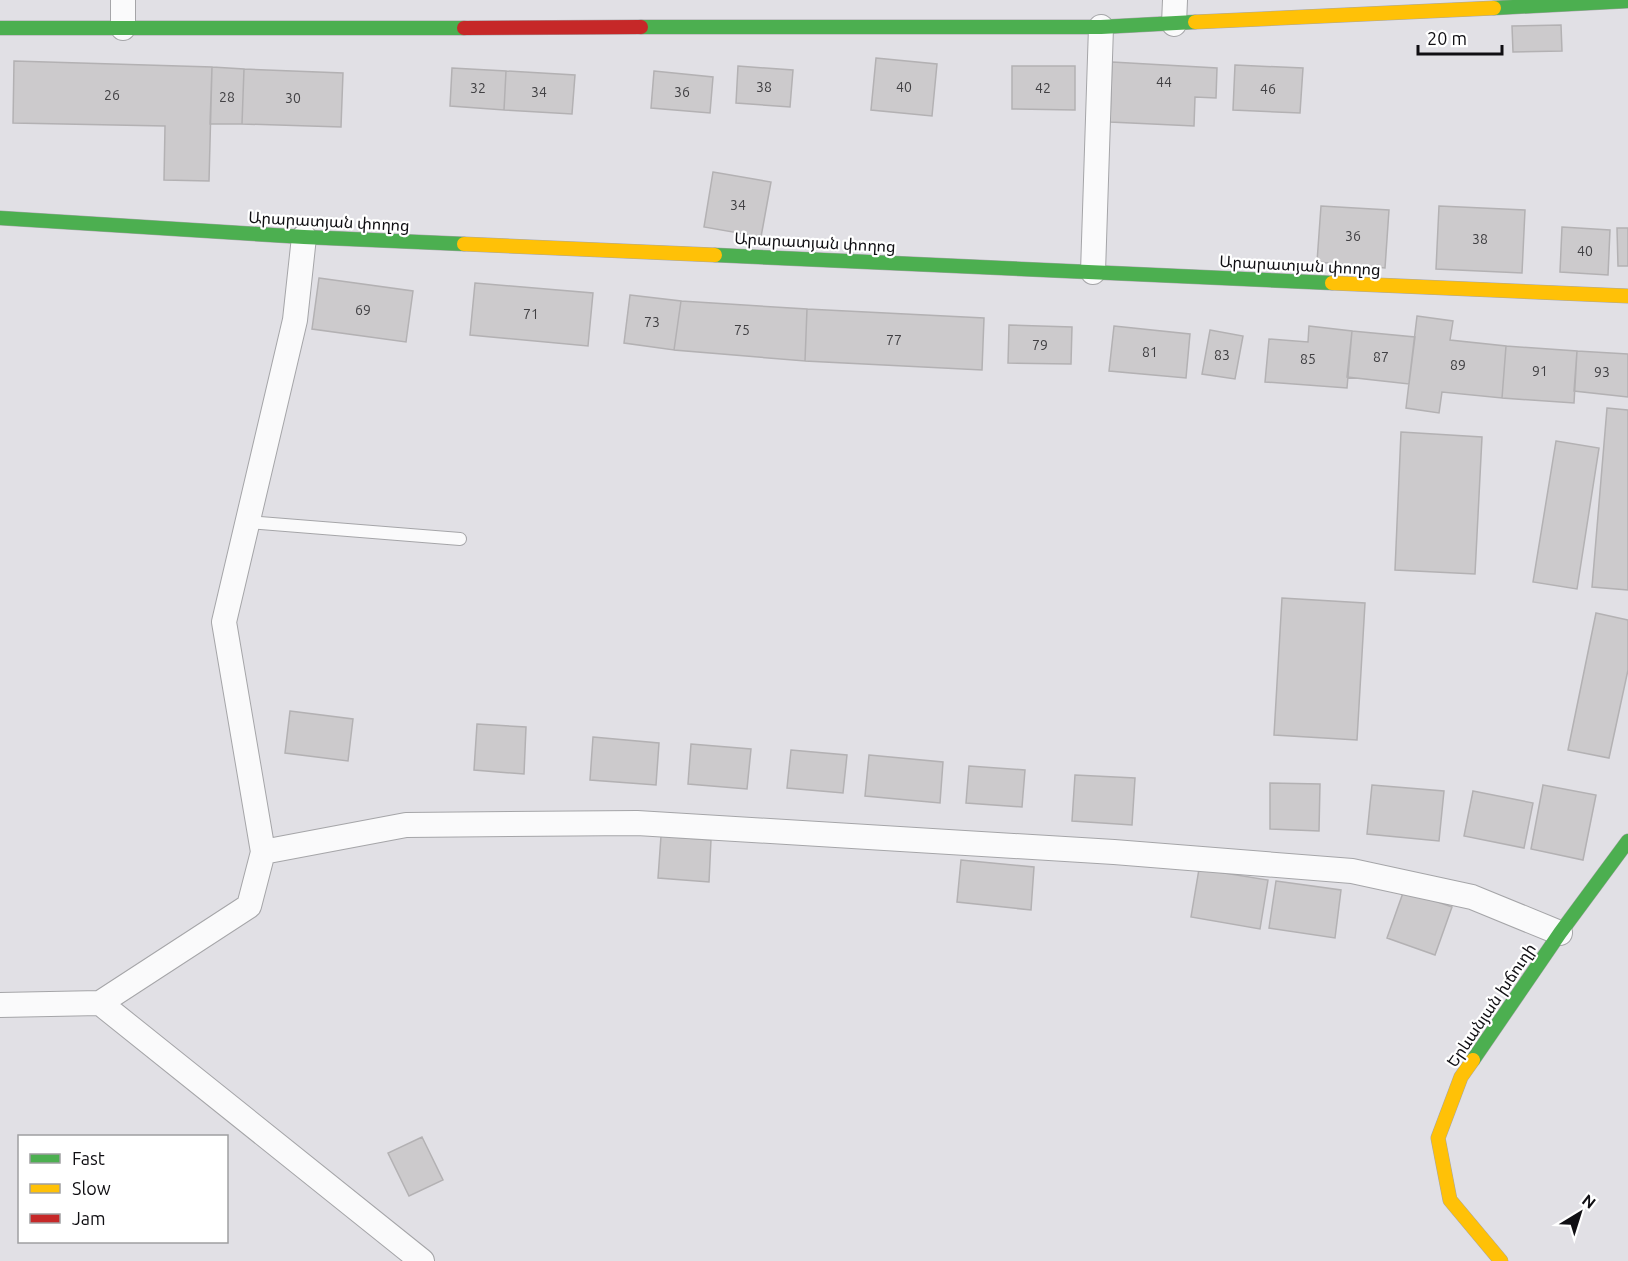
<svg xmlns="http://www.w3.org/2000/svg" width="1628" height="1261" viewBox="0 0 1628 1261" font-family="Ubuntu,'Noto Sans Armenian',sans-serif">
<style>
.building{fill:#cccacc;stroke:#b3b1b3;stroke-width:1.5}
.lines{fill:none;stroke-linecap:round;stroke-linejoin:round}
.lane-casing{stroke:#a5a5a8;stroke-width:14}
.street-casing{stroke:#a5a5a8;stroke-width:26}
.fast-casing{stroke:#a5a5a8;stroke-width:15}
.slow-casing{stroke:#a5a5a8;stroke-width:15}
.jam-casing{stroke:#a5a5a8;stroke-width:15}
.lane{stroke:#fafafb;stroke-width:12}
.street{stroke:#fafafb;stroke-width:24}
.fast{stroke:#4caf50;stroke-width:14}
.slow{stroke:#ffc107;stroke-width:14}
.jam{stroke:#c62828;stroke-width:14}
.labels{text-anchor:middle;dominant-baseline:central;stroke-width:4.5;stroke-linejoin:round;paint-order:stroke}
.number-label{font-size:14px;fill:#414043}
.street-label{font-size:16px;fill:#100f13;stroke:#fff}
</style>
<rect width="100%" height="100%" fill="#e1e0e5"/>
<path class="building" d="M1561,25L1562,51L1513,52L1512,26Z
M876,58L937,64L932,116L871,110Z
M14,61L212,67L209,181L164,180L165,126L13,123Z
M1112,62L1217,68L1216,98L1195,97L1194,126L1110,122Z
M1235,65L1303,68L1300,113L1233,110Z
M738,66L793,70L790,107L736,103Z
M1012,66H1075V110L1012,109Z
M212,67L244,69L242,124H210Z
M452,68L506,71L504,110L450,106Z
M244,69L343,73L341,127L242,124Z
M506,71L575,75L572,114L504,110Z
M654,71L713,77L710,113L651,108Z
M713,172L771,182L761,237L704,227Z
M1321,206L1389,210L1385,268L1317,262Z
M1439,206L1525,210L1522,273L1436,269Z
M1562,227L1610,230L1608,275L1560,272Z
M1617,228H1628V266H1618Z
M319,278L413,291L406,342L312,329Z
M475,283L593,293L588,346L470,335Z
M630,295L681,301L674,350L624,343Z
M681,301L807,309L805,361L674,350Z
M807,309L984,318L982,370L805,361Z
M1417,316L1453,321L1450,340L1506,346L1502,398L1442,392L1439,413L1406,408Z
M1009,325L1072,327L1071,364L1008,363Z
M1114,326L1190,334L1186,378L1109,371Z
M1309,326L1352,331L1347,388L1265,382L1269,339L1308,342Z
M1210,330L1243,336L1235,379L1202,374Z
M1352,331L1415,337L1409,384L1347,377Z
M1506,346L1577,351L1574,403L1502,398Z
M1577,351L1628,354V397L1574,391Z
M1607,408L1628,410V590L1592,587Z
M1401,432L1482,437L1475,574L1395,570Z
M1556,441L1599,448L1577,589L1533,582Z
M1282,598L1365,603L1357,740L1274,735Z
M1596,613L1628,620V670L1609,758L1568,750Z
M290,711L353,719L348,761L285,753Z
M477,724L526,727L524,774L474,770Z
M593,737L659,743L656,785L590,780Z
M691,744L751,749L747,789L688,784Z
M791,750L847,755L843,793L787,788Z
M869,755L943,762L940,803L865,796Z
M969,766L1025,770L1022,807L966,803Z
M1075,775L1135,778L1132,825L1072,821Z
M1270,783L1320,784L1319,831L1270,829Z
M1372,785L1444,791L1439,841L1367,834Z
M1543,785L1596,795L1583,860L1531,849Z
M1473,791L1533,803L1524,848L1464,836Z
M661,836L711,840L709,882L658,878Z
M961,860L1034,867L1031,910L957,902Z
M1199,869L1268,880L1260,929L1191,917Z
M1276,881L1341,890L1335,938L1269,928Z
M1404,890L1452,907L1435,955L1387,938Z
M422,1137L443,1180L409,1196L388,1153Z"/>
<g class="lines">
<defs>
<path id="lane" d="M247,522L460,539"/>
<path id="street" d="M1174,24L1175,0
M123,28V0
M1093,272L1101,27
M263,852L406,825L637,823L1114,852L1352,871L1472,897L1560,933
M100,1003L422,1261
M0,1005L100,1003L249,906L263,852L224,622L295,320L304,237"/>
<path id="fast" d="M1494,8L1628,1
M641,27H1101L1195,22
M0,28H464
M0,218L304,237L464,244
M715,255L1332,283
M1473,1060L1560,933L1628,841"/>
<path id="slow" d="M1195,22L1494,8
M464,244L715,255
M1332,283L1628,296
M1473,1060L1461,1077L1438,1138L1450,1200L1501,1261"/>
<path id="jam" d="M464,28L641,27"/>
</defs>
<use href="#lane" class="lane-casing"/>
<use href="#street" class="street-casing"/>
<use href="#fast" class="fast-casing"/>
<use href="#slow" class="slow-casing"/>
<use href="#jam" class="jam-casing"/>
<use href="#lane" class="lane"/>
<use href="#street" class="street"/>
<use href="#fast" class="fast"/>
<use href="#slow" class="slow"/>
<use href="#jam" class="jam"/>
</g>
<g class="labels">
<g class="number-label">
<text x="1164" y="82">44</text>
<text x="764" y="87">38</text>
<text x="904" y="87">40</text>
<text x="478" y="88">32</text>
<text x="1043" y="88">42</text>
<text x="1268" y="89">46</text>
<text x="539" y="92">34</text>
<text x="682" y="92">36</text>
<text x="112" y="95">26</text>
<text x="227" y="97">28</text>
<text x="293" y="98">30</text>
<text x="738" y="205">34</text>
<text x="1353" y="236">36</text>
<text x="1480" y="239">38</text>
<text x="1585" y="251">40</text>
<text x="363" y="310">69</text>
<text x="531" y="314">71</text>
<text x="652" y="322">73</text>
<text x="742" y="330">75</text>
<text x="894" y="340">77</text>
<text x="1040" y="345">79</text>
<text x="1150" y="352">81</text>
<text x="1222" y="355">83</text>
<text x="1381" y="357">87</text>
<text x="1308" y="359">85</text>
<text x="1458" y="365">89</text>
<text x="1540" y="371">91</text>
<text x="1602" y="372">93</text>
</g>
<g class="street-label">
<text transform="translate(329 221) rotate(3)">Արարատյան փողոց</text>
<text transform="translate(815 242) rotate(3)">Արարատյան փողոց</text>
<text transform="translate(1300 265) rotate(3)">Արարատյան փողոց</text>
<text transform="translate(1491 1005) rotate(-56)">Երևանյան խճուղի</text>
</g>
</g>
<rect x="18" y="1135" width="210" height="108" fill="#ffffff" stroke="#9f9fa1" stroke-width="1.5"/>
<rect x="30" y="1154" width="30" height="9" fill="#4caf50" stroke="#9f9fa1" stroke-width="1.5"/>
<text x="72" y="1165" font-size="18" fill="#100f13">Fast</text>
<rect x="30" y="1184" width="30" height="9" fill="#ffc107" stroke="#9f9fa1" stroke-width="1.5"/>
<text x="72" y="1195" font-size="18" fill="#100f13">Slow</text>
<rect x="30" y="1214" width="30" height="9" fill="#c62828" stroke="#9f9fa1" stroke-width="1.5"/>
<text x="72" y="1225" font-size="18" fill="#100f13">Jam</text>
<g transform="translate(1580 1213) rotate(38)" stroke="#ffffff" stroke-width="4.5" paint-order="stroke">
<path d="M0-4.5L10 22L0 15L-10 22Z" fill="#100f13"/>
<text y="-9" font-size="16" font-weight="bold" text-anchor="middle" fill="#100f13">N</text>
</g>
<path d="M1418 45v9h84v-9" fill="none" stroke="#100f13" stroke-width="3"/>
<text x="1427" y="45" font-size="18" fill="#100f13" stroke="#ffffff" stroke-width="4.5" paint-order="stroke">20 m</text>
</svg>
